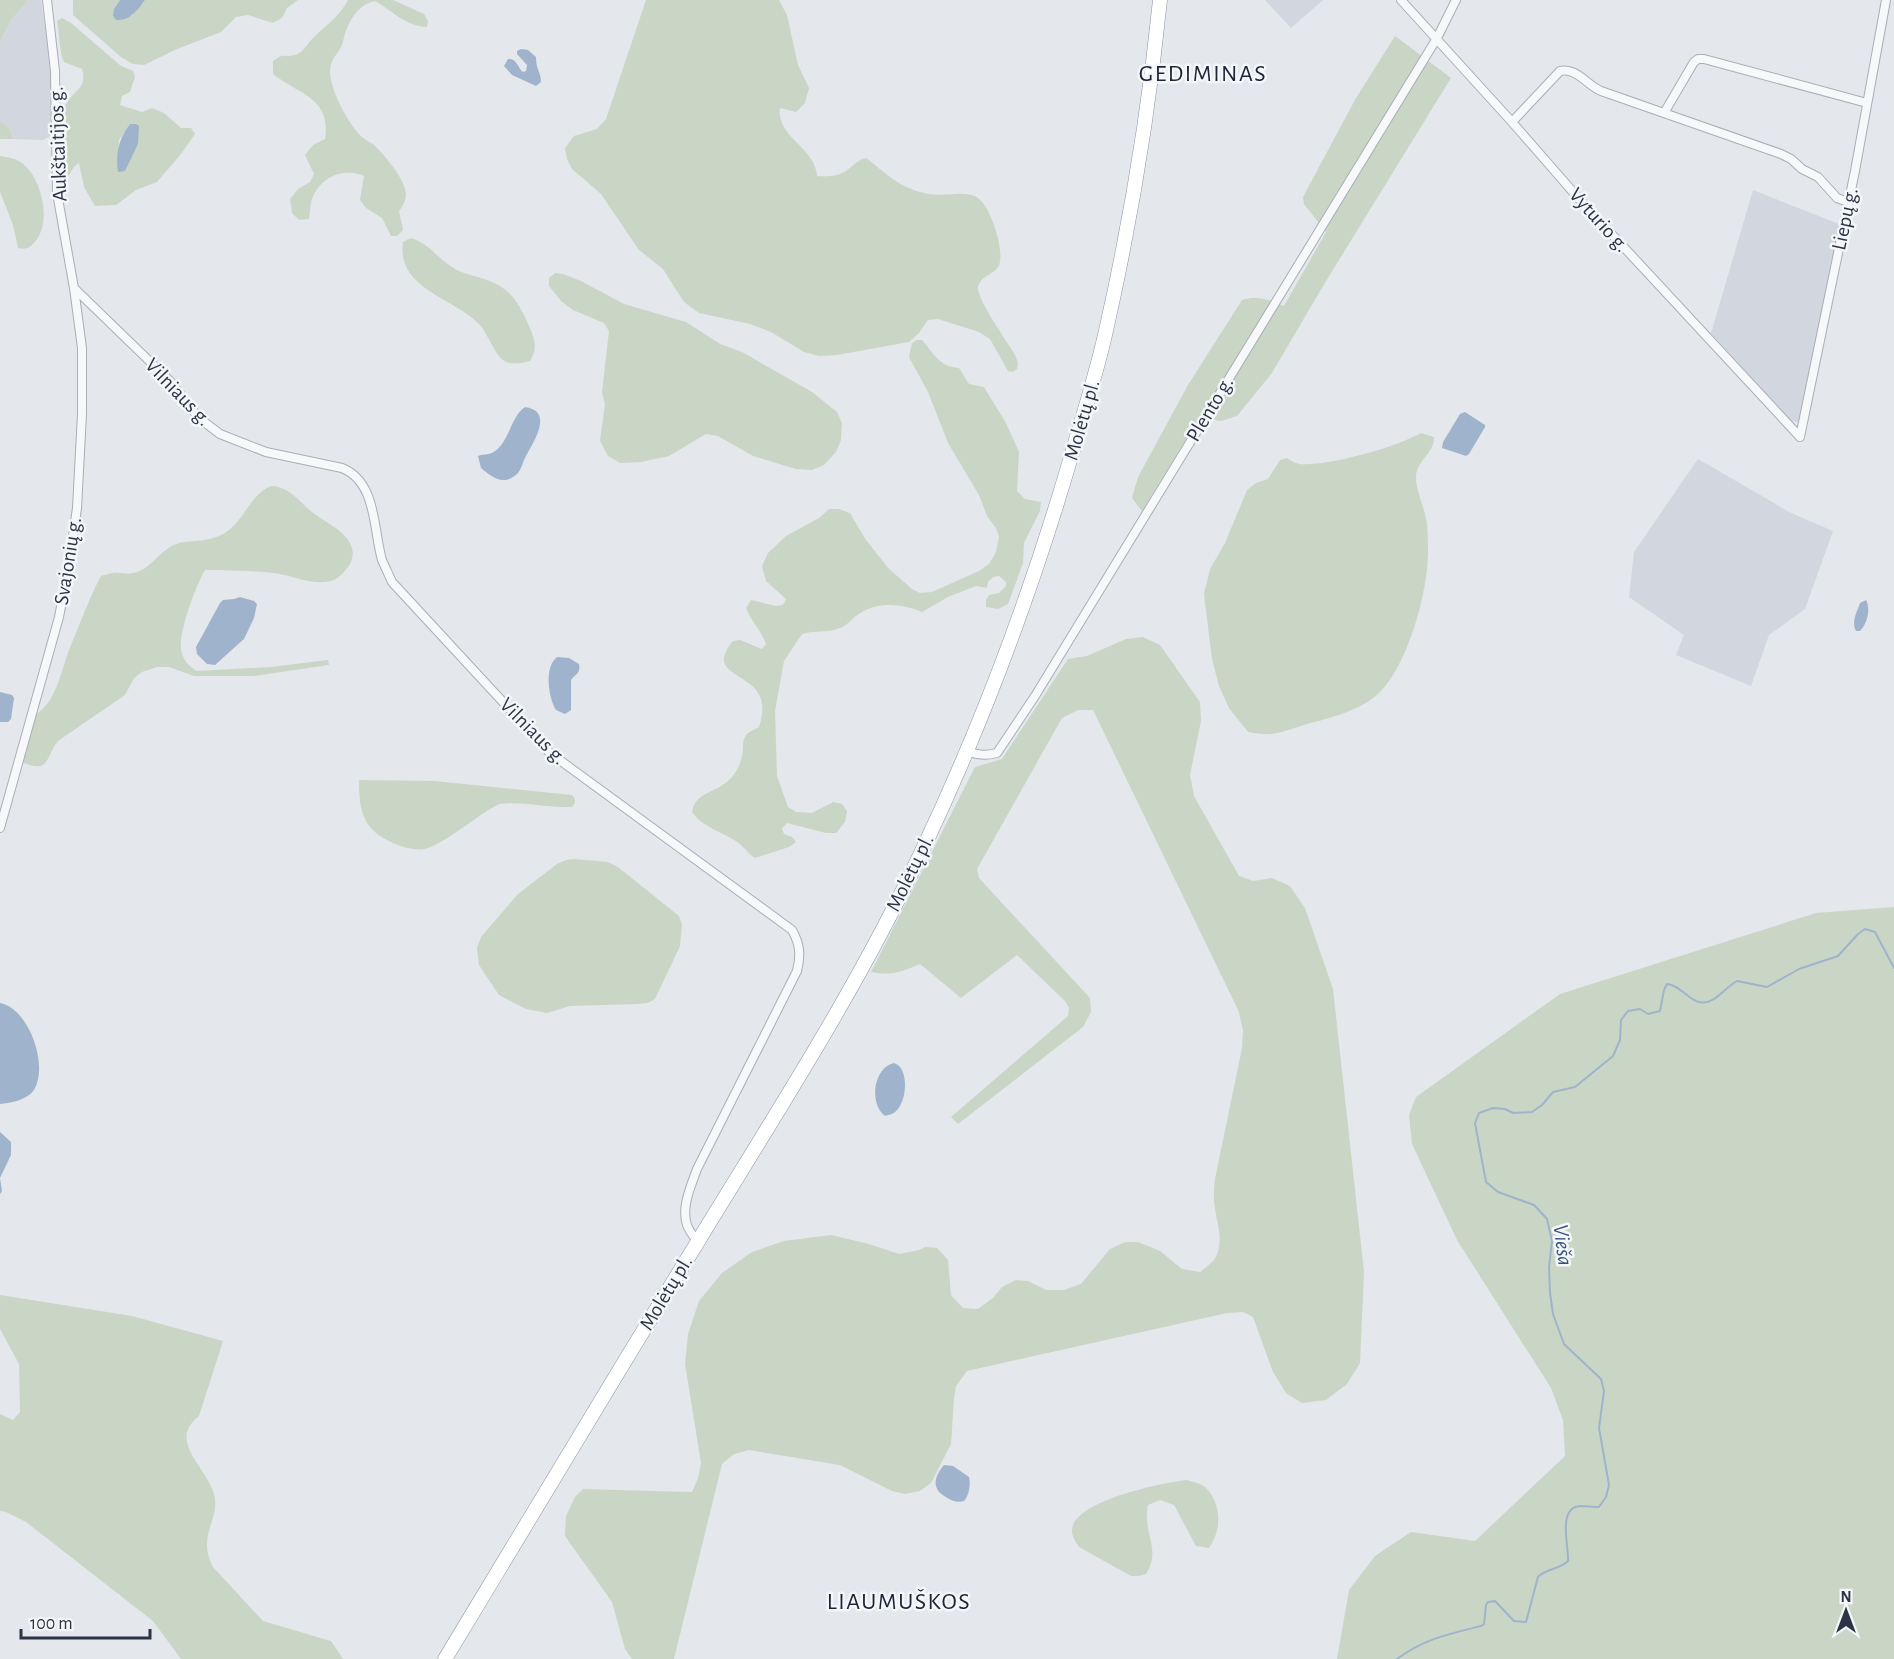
<svg xmlns="http://www.w3.org/2000/svg" width="1894" height="1659" viewBox="0 0 1894 1659" font-family="'Alegreya Sans',sans-serif">
<style>
.built{fill:#d2d6de}
.green{fill:#c9d6c5;fill-rule:evenodd}
.water{fill:#9fb4cc}
.lines{fill:none;stroke-linecap:round;stroke-linejoin:round}
.stream{stroke:#9fb4cc;stroke-width:2}
.minor-casing{stroke:#a9aeb7;stroke-width:10}
.trunk-casing{stroke:#8b94a3;stroke-width:15}
.minor{stroke:#f7f8fa;stroke-width:8}
.trunk{stroke:#fff;stroke-width:14}
.labels{text-anchor:middle;dominant-baseline:central;stroke-width:5;stroke-linejoin:round;paint-order:stroke}
.street-label{font-size:21px;fill:#2b3445;stroke:#f4f6f9}
.water-label{font-size:22px;font-style:italic;fill:#34527a;stroke:#f4f6f9}
.quarter-label{font-size:24px;letter-spacing:1.5px;fill:#1d2536;stroke:#f4f6f9}
</style>
<rect width="100%" height="100%" fill="#e4e7ec"/>
<path class="built" d="M28,0H41L51,69L52,133L49,137L43,140L13,139L10,129L0,121V41L12,19Z
M1265,0H1323L1291,28Z
M1753,190L1839,224L1801,420L1797,422L1791,421L1711,333Z
M1698,459L1791,513L1833,531L1805,609L1769,635L1751,686L1676,655L1684,635L1629,597L1634,552Z"/>
<path class="green" d="M0,0H28L12,19L0,41Z
M73,0H120L114,9L132,16L145,0H298L287,8L282,18L273,23L248,15L236,17L221,32L177,49L144,65L133,64L121,57L73,15Z
M348,0H393L424,14L428,21L427,27C405,26 393,11 375,1C356,5 347,24 343,42C340,53 330,58 330,71C330,89 346,119 358,133C362,138 368,141 373,144C384,154 405,179 406,194C406,201 403,206 399,211L403,230L397,236H391L382,218L366,208L360,200L364,176C343,167 320,177 312,199C310,205 310,213 309,219L299,220L292,213L290,199L298,189L310,182L314,174L305,155L313,145L325,139C332,98 298,94 273,74V61C285,52 283,58 295,55C303,53 307,44 312,39C325,26 339,17 348,0Z
M646,0H779L787,15L798,65L809,88L805,103L796,112L780,108C776,137 816,148 817,176C826,177 838,176 846,171C853,166 857,160 866,158C886,173 898,187 924,193C941,198 965,189 978,198C991,207 1005,251 999,265C995,275 979,276 978,288C977,299 1008,343 1015,355L1018,363L1017,369L1013,372L1008,371L990,339L979,332L938,319L928,320L919,333L909,342L837,355L819,356L804,352L771,332L750,324L699,313L684,302L663,269L639,250L601,194L572,169L567,159L565,148L574,136L597,129L606,119Z
M62,18L71,23L121,66L133,71L135,77L130,92L122,96L120,105L142,112L152,108L164,113L181,128H191L195,134L181,154L157,182L136,190L116,205L95,206L84,187L79,163C70,168 71,176 64,180L61,178C61,161 58,119 65,106C72,91 88,89 82,69L64,62C60,56 59,31 57,21ZM130,124L138,144L131,157L117,164L119,140Z
M1395,36L1451,78L1320,291L1272,373L1237,416L1221,421L1199,418L1142,511L1132,498L1138,477L1188,385L1242,300C1259,295 1269,300 1284,306L1326,232L1304,204L1303,197L1356,98Z
M0,121L10,129L13,139H0Z
M0,156C7,157 13,158 19,161C40,173 52,218 37,239C31,247 28,250 18,248L13,225L0,192Z
M411,238C429,243 437,258 452,267C464,275 479,276 492,282C513,291 520,306 529,326C535,340 538,348 530,361C521,363 511,366 503,360C495,354 487,333 480,325C455,298 396,289 403,242Z
M555,273L563,274L581,281L624,304L686,322L720,344L742,352L812,392L837,412L842,423L841,440L836,452L824,465L812,470L796,469L753,456L718,436L706,434L669,456L641,462L620,463L608,456L600,441L605,404L602,392L609,331L604,323L573,310L561,301L549,286V278Z
M917,340H922C934,354 940,367 959,368L969,384L984,387L1006,423L1019,452L1017,491L1025,499L1041,502L1040,511L1024,543L1023,563L1008,604L998,609L986,607V600L989,595L999,593L1006,586V582L999,576L993,577L988,582L987,588L976,586L948,597L922,612C902,604 878,601 859,614C852,618 847,626 840,628C829,633 815,630 802,634L784,661L775,711L777,776L788,807L796,812L812,813L833,802L842,804L847,811L845,822L836,833H826L787,823L782,828L784,834L792,837L796,842L789,847L755,858C748,854 744,846 737,842C722,831 703,828 692,812C694,792 718,793 732,777C737,771 740,765 742,756C744,749 741,740 747,734C750,731 756,729 759,727C763,715 765,701 756,690C741,672 708,671 733,641L740,640L762,649L766,644C761,630 751,621 746,608L751,600L776,606L783,605L786,599L766,581L762,566L768,553L786,536L819,518L829,509H839L850,513L866,540L889,569L912,589L920,593L932,592L979,571L989,564L996,552L999,536L996,528L987,516L979,495L948,443L928,392L909,357L912,343Z
M1421,433L1434,437C1435,452 1416,461 1416,477C1416,490 1423,505 1426,518C1428,529 1428,542 1428,554C1427,594 1409,661 1381,691C1364,709 1334,717 1311,723C1298,726 1284,733 1271,734C1264,735 1255,733 1248,732L1229,708L1219,686L1212,659L1204,594L1210,569L1225,543L1247,490L1256,483L1268,479L1280,460L1287,458C1290,460 1295,463 1299,464C1326,467 1397,447 1421,433Z
M271,486C292,487 300,504 316,515C331,526 360,538 351,562C349,567 341,576 336,579C316,588 293,575 273,573C251,570 227,571 205,570C196,585 179,631 181,648C182,659 188,666 197,671L271,667L328,660L329,665L254,676H194L169,667H157L142,672L134,678L125,695L58,741C45,758 50,774 22,762L35,715C58,701 61,668 71,645C81,622 89,598 101,576C105,575 110,573 114,573C120,572 127,575 133,573C152,570 160,548 179,543C194,540 209,542 223,534C244,523 248,496 271,486Z
M1143,637L1160,645L1200,702L1201,721L1190,775L1194,796L1239,876L1253,881L1272,878L1290,886L1305,908L1333,989L1364,1272L1360,1363L1347,1384L1326,1400L1302,1403L1286,1393L1273,1372L1253,1317L1243,1312L1227,1313L967,1371L956,1386L954,1399L951,1444L931,1483L920,1491L905,1494L892,1491L840,1465L749,1450L734,1454L722,1464L674,1659H632L625,1649L612,1602L565,1536L566,1516L575,1497L583,1489L692,1492L698,1478L701,1463L685,1364L688,1334L699,1301L722,1273L752,1252L784,1241L831,1235L869,1244L899,1254L919,1250L925,1247L937,1248L948,1260L951,1295L963,1308L978,1309L993,1298L1002,1287L1016,1280L1028,1281L1046,1290H1064L1081,1284L1110,1249L1125,1242H1138L1160,1251L1182,1269L1200,1272C1204,1268 1211,1264 1214,1260C1225,1243 1217,1225 1215,1208C1213,1198 1214,1189 1215,1179L1242,1048L1243,1031L1239,1012L1093,710H1078L1062,718L977,869L979,878L1090,998L1091,1012L1083,1027L958,1124L951,1117L1068,1016L1069,1008L1065,1001L1017,955L961,998L920,964C901,972 892,976 871,972L975,767L1002,759L1068,659L1087,656L1126,639Z
M359,780L435,781L572,795L575,799V803L572,807C547,808 523,801 499,804C476,816 456,835 433,846C423,852 408,849 398,845C364,832 359,814 359,780Z
M574,859L608,862L618,867L679,916L682,924L680,946L655,999L648,1003L638,1004L570,1006L547,1013L526,1009L499,995L479,965L477,948L481,937L518,894L557,864L566,860Z
M1894,907V1659H1337L1349,1590L1375,1556L1411,1532L1475,1541L1565,1456L1563,1420L1551,1388L1457,1240L1412,1144L1409,1115L1416,1097L1560,994L1816,913Z
M0,1295L132,1316L223,1341L199,1416C167,1441 206,1466 214,1494C221,1521 196,1534 213,1567L263,1621L331,1641L343,1659H181L153,1621L26,1522L6,1512L0,1511V1414L13,1420L20,1412L19,1364L0,1329Z
M1187,1480C1193,1482 1200,1483 1205,1487C1222,1503 1222,1530 1209,1548L1196,1546L1174,1505L1160,1500L1148,1505C1142,1533 1162,1550 1146,1574L1139,1576H1131L1079,1547C1074,1540 1070,1533 1073,1525C1084,1499 1161,1483 1187,1480Z"/>
<path class="water" d="M120,0H145C138,10 130,21 116,20L113,16L114,9Z
M521,49L528,50L536,57C536,70 541,72 541,82L536,86L512,75L504,66L508,59C517,58 517,67 523,72L526,71L527,65L517,54V51Z
M130,124H136L139,126L138,144L125,171L118,172C115,154 119,138 130,124Z
M525,407C554,411 534,441 526,456C523,461 522,468 518,473C514,477 508,481 502,480C494,479 487,473 481,468L478,456C482,454 488,455 492,453C509,445 510,417 525,407Z
M1465,412L1485,425V427L1469,454L1466,456L1442,448L1443,442L1460,414Z
M240,597L254,601L257,604L254,618L244,639L215,665L207,664L197,654L196,647L220,603L223,600L234,599Z
M1866,600C1871,609 1867,624 1860,631H1856C1851,622 1857,612 1860,603Z
M557,657L569,658L579,664C581,674 575,674 571,680V710L565,714L556,710C548,697 544,667 557,657Z
M0,692L12,695L14,698L11,719L8,722H0Z
M0,1003C29,1008 49,1066 34,1090C27,1100 11,1103 0,1104Z
M894,1063C910,1068 907,1103 895,1112C893,1114 888,1115 885,1116C869,1104 873,1068 894,1063Z
M0,1132L11,1142V1155L0,1178L2,1191L0,1194Z
M944,1465L953,1466L969,1477C971,1484 969,1496 964,1501C957,1503 952,1501 946,1497C931,1489 934,1477 944,1465Z"/>
<g class="lines">
<path class="stream" d="M1397,1659C1424,1639 1449,1634 1481,1626L1484,1624L1486,1605L1488,1602L1495,1601L1514,1621L1526,1622L1538,1577C1546,1568 1559,1570 1568,1561C1569,1546 1557,1508 1580,1506C1586,1506 1593,1507 1599,1507L1606,1497L1609,1485L1599,1428L1604,1391L1601,1379L1564,1344L1553,1314L1550,1293L1549,1267L1552,1241L1547,1219L1534,1205L1498,1192L1486,1182L1475,1123L1479,1113L1493,1108L1505,1109L1513,1113L1532,1112L1542,1105L1553,1092L1575,1087L1613,1056L1620,1040L1621,1020L1628,1011L1640,1009L1648,1014L1660,1011L1664,990L1667,984C1684,985 1693,1012 1714,999C1722,994 1728,986 1737,981L1767,987L1799,969L1838,956L1858,934L1865,929L1875,932L1894,968"/>
<defs>
<path id="minor" d="M1401,0L1512,122L1580,200L1800,437
M1664,113L1694,62L1698,59H1704L1867,103
M1512,122L1560,71C1576,67 1587,85 1601,91L1781,154L1791,159L1802,169L1818,177L1837,198L1848,202
M74,288L170,381L199,418L220,434L266,452L342,468C377,482 373,529 382,560C385,567 389,575 392,582L550,753L792,930C800,944 801,955 797,971L697,1169C691,1186 681,1207 687,1225C689,1231 694,1237 698,1242
M1800,437L1855,171L1886,0
M967,751C978,755 985,756 997,753L1035,696L1437,38L1456,0
M0,828L59,617L69,565L77,508L82,414V348L74,288L57,193L55,71L47,0"/>
<path id="trunk" d="M445,1659C529,1520 612,1381 697,1243C775,1115 857,989 921,853C983,723 1033,588 1073,450C1085,409 1098,368 1107,326C1131,219 1149,110 1160,0"/>
</defs>
<use href="#minor" class="minor-casing"/>
<use href="#trunk" class="trunk-casing"/>
<use href="#minor" class="minor"/>
<use href="#trunk" class="trunk"/>
</g>
<g class="labels">
<g class="street-label">
<text transform="translate(58 144) rotate(-92)">Aukštaitijos g.</text>
<text transform="translate(1845 219) rotate(-78)">Liepų g.</text>
<text transform="translate(1599 220) rotate(48)">Vyturio g.</text>
<text transform="translate(178 392) rotate(46)">Vilniaus g.</text>
<text transform="translate(1210 409) rotate(-59)">Plento g.</text>
<text transform="translate(1082 420) rotate(-74)">Molėtų pl.</text>
<text transform="translate(68 561) rotate(-81)">Svajonių g.</text>
<text transform="translate(533 731) rotate(45)">Vilniaus g.</text>
<text transform="translate(910 873) rotate(-64)">Molėtų pl.</text>
<text transform="translate(666 1293) rotate(-59)">Molėtų pl.</text>
</g>
<g class="water-label">
<text transform="translate(1563 1245) rotate(83)">Vieša</text>
</g>
<g class="quarter-label">
<text x="1203" y="74">GEDIMINAS</text>
<text x="899" y="1602">LIAUMUŠKOS</text>
</g>
</g>
<g transform="translate(1846 1611)" stroke="#f4f6f9" stroke-width="4.5" paint-order="stroke">
<path d="M0-4.5L10 22L0 15L-10 22Z" fill="#2b3445"/>
<text y="-9" font-size="16" font-weight="bold" text-anchor="middle" fill="#2b3445">N</text>
</g>
<path d="M21 1629v9h129v-9" fill="none" stroke="#2b3445" stroke-width="3"/>
<text x="30" y="1629" font-size="18" fill="#2b3445" stroke="#f4f6f9" stroke-width="4.5" paint-order="stroke">100 m</text>
</svg>
